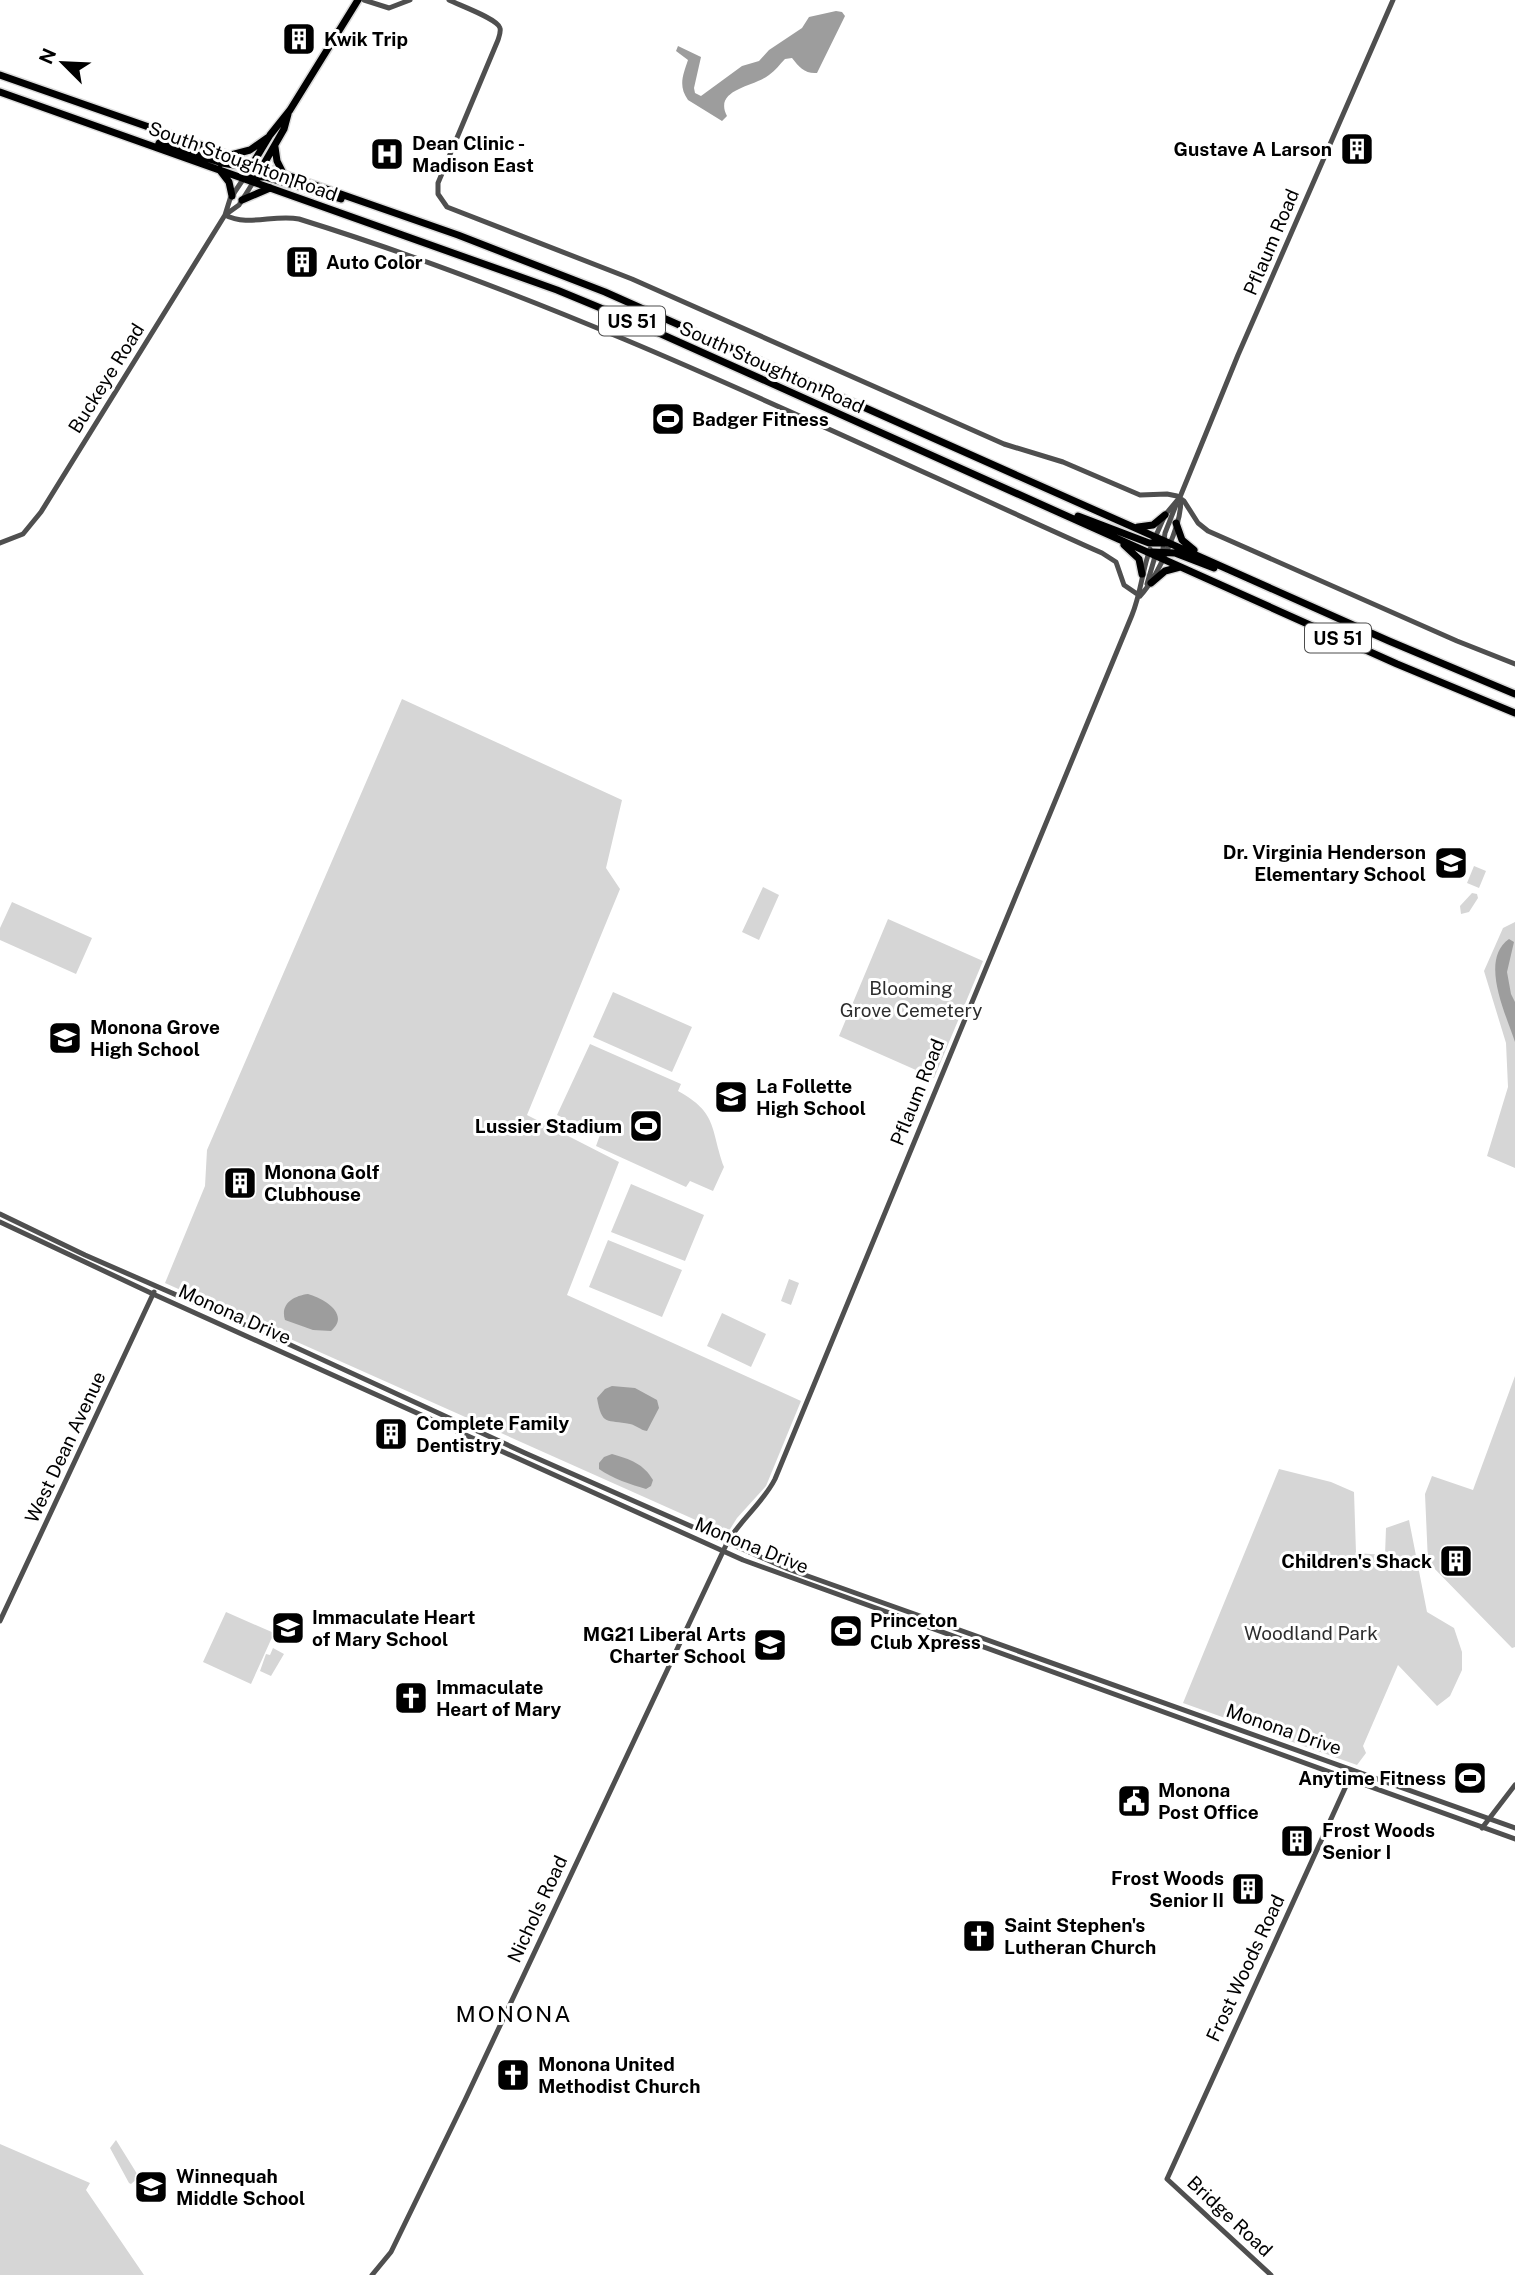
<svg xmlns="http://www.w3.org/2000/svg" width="1515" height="2275" viewBox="0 0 1515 2275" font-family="'Public Sans',sans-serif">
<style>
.green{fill:#d6d6d6}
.water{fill:#9d9d9d}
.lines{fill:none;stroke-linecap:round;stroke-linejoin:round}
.major-casing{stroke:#dbdbdb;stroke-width:10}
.minor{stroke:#4f4f4f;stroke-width:5}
.major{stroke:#000;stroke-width:7}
.labels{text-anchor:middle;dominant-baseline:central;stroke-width:6;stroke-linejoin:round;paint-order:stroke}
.shield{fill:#fff;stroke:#4c4c4c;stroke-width:2}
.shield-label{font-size:18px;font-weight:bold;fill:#000}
.poi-label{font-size:19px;font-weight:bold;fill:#000;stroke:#fff;text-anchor:start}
.street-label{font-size:19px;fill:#000;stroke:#fff}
.park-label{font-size:19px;fill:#2d2d2d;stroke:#fff}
.quarter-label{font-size:23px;letter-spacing:2px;fill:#000;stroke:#fff}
</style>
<rect width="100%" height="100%" fill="#fff"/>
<path class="green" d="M402,699L622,800L606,868L620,889L527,1115L619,1162L567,1295L801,1401L766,1486L737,1518L727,1534L165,1283L205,1186L207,1150Z
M1474,866L1486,871L1479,888L1467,883Z
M763,887L779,895L759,940L742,932Z
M1472,893L1477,894L1478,898L1469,912L1461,914L1460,906Z
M12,902L92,938L76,974L0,940V928Z
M888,919L983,961L934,1078L839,1036Z
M1515,922V1168L1487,1156L1508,1087L1506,1043L1484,971L1503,928Z
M613,992L692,1027L672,1072L593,1037Z
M590,1044L681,1084L678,1091C718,1113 710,1128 724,1167L713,1191L690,1181L686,1187L596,1146L600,1135L557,1115Z
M631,1184L704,1215L685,1261L611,1232Z
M608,1240L682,1270L662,1317L589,1287Z
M789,1279L799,1283L791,1305L781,1301Z
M722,1313L766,1334L751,1367L707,1346Z
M1515,1376V1647L1512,1648L1428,1562L1425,1494L1432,1476L1473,1490Z
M1279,1469L1331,1482L1354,1492L1356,1553L1385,1555L1386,1528L1409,1520L1427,1612L1454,1628L1462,1652V1670L1450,1696L1437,1706L1398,1665L1363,1746L1366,1753L1357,1765L1183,1703Z
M226,1612L274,1633L251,1684L203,1662Z
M273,1648L284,1654L271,1676L260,1671L266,1654L270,1655Z
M116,2140L139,2177L131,2184L129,2183L110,2148Z
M0,2144L90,2183L86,2190L144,2275H0Z"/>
<path class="water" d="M836,11L842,12L845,16L817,73C805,74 799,67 792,58L785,59C780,64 775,71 769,75C754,87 713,89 727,116L722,121L688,100C678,86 683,75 688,60L676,51L678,46L701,57L694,88L695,93L701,96L742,66L759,61L769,50L802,28L809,17Z
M1509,939L1514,942L1507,972L1511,994L1515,1002V1042C1506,1014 1479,960 1509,939Z
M308,1294C323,1298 351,1314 331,1331L313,1330L285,1320C280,1304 293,1296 308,1294Z
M612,1386L635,1388L657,1400L659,1408L647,1431C640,1430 636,1425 630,1424C607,1419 602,1427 597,1398L605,1389Z
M612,1454C630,1459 644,1464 653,1480L651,1486L646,1489C632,1485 611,1478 599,1469V1463L604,1457Z"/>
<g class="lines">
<defs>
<path id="major" d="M0,75L458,235L605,292L1389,641L1515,694
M0,92L557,290L632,321L1397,664L1515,713
M159,143L222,163L252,168
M275,147L277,161L284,175
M231,155L250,150L267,138
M219,169L229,182L232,196
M261,169L284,129L288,114
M244,177H265L341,199
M244,178L270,135L290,110L358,0
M242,200L270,188
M1078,516L1149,543H1166
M1176,523L1182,540L1194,550
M1138,527L1153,525L1165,515
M1124,545L1139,559L1142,574
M1152,552L1175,553L1214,568
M1151,583L1165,571L1180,567"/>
</defs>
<use href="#major" class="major-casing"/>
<path class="minor" d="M364,0L389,8L410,0
M449,0C459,5 498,19 500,28C501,32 499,37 498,40L438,183V194L447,207L632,279L1004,444L1063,462L1140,495L1167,494L1177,496L1184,501L1198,523L1208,531L1457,641L1515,664
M225,215C248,227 274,214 299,219C576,305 838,435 1102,553L1116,562L1124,585L1140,596
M225,215L239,205L254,181
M1154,540L1165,515L1180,497L1238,355L1393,0
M0,543L23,534L41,512L225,215L230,199L244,178
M1162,556L1165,533L1176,505
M1147,584L1156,553
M1140,596C1156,579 1185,520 1180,497
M0,1214L85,1255L284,1342L525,1453L788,1569L1515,1828
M0,1222L153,1294L743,1560L1515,1839
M0,1621L154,1292
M1482,1828L1515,1785
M372,2275L391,2252L465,2100L727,1543C740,1520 763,1503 775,1479L1132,615C1141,593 1142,571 1150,549
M1271,2275L1167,2179L1351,1775"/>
<use href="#major" class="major"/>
</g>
<defs>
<symbol id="building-square" viewBox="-11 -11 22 22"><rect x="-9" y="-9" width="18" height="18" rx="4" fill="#000" stroke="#fff"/><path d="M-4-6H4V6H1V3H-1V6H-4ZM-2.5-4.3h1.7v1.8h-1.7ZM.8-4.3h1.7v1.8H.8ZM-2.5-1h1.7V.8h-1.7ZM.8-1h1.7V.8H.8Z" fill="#fff"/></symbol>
<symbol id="hospital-square" viewBox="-11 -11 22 22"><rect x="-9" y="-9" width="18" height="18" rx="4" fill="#000" stroke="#fff"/><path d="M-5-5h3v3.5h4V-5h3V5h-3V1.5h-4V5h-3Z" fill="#fff"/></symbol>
<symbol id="stadium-square" viewBox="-11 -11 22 22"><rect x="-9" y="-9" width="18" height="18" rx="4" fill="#000" stroke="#fff"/><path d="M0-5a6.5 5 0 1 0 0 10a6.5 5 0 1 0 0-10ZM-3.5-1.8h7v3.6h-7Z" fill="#fff"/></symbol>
<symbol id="school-square" viewBox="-11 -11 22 22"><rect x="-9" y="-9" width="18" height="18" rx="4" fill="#000" stroke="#fff"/><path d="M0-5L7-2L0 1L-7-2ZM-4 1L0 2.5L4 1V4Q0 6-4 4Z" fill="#fff"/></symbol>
<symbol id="church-square" viewBox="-11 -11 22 22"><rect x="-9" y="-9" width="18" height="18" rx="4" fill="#000" stroke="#fff"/><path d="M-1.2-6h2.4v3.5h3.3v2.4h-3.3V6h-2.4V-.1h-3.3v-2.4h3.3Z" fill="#fff"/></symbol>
<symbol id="civic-square" viewBox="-11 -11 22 22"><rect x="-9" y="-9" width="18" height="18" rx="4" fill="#000" stroke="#fff"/><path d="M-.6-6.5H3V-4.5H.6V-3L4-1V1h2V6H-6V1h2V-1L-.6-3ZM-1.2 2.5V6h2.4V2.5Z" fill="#fff"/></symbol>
</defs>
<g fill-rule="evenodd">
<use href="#building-square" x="280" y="20" width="38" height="38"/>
<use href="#building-square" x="1338" y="130" width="38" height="38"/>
<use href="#hospital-square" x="368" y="135" width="38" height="38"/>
<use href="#building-square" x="283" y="243" width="38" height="38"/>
<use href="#stadium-square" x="649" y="400" width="38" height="38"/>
<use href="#school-square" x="1432" y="844" width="38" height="38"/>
<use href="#school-square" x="46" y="1019" width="38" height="38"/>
<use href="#school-square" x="712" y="1078" width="38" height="38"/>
<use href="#stadium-square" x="627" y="1107" width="38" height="38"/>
<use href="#building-square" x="221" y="1164" width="38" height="38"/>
<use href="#building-square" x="372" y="1415" width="38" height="38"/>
<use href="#building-square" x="1437" y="1542" width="38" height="38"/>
<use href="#school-square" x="269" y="1609" width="38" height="38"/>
<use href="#stadium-square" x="827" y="1612" width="38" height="38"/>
<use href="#school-square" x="751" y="1626" width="38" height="38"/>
<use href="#church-square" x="392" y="1679" width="38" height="38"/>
<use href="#stadium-square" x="1451" y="1759" width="38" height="38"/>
<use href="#civic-square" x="1115" y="1782" width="38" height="38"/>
<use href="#building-square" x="1278" y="1822" width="38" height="38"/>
<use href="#building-square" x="1229" y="1870" width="38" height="38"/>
<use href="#church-square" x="960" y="1917" width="38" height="38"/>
<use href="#church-square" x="494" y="2056" width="38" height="38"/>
<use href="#school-square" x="132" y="2168" width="38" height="38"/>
</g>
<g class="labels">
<g class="shield">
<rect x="599" y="306.5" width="66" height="29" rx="5"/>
<rect x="1305" y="623.5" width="66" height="29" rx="5"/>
</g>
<g class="shield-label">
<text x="632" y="321">US 51</text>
<text x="1338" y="638">US 51</text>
</g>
<g class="poi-label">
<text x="324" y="39">Kwik Trip</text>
<text x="412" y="143">Dean Clinic -<tspan x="412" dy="22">Madison East</tspan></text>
<text x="1332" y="149" text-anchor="end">Gustave A Larson</text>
<text x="326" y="262">Auto Color</text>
<text x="692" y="419">Badger Fitness</text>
<text x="1426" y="852" text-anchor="end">Dr. Virginia Henderson<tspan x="1426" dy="22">Elementary School</tspan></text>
<text x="90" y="1027">Monona Grove<tspan x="90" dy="22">High School</tspan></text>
<text x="756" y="1086">La Follette<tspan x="756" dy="22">High School</tspan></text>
<text x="622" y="1126" text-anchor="end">Lussier Stadium</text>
<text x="264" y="1172">Monona Golf<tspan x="264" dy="22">Clubhouse</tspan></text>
<text x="416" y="1423">Complete Family<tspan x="416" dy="22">Dentistry</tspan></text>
<text x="1432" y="1561" text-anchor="end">Children's Shack</text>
<text x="312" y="1617">Immaculate Heart<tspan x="312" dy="22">of Mary School</tspan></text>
<text x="870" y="1620">Princeton<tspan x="870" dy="22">Club Xpress</tspan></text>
<text x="746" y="1634" text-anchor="end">MG21 Liberal Arts<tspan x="746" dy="22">Charter School</tspan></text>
<text x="436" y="1687">Immaculate<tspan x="436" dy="22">Heart of Mary</tspan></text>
<text x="1446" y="1778" text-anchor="end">Anytime Fitness</text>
<text x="1158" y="1790">Monona<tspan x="1158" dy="22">Post Office</tspan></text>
<text x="1322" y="1830">Frost Woods<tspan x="1322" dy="22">Senior I</tspan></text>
<text x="1224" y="1878" text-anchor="end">Frost Woods<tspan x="1224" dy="22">Senior II</tspan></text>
<text x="1004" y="1925">Saint Stephen's<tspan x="1004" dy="22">Lutheran Church</tspan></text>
<text x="538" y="2064">Monona United<tspan x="538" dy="22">Methodist Church</tspan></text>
<text x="176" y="2176">Winnequah<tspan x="176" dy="22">Middle School</tspan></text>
</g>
<g class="street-label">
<text transform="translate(243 161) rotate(20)">South Stoughton Road</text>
<text transform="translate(1271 242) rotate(-67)">Pflaum Road</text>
<text transform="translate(772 367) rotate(24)">South Stoughton Road</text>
<text transform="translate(106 378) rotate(-58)">Buckeye Road</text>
<text transform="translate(917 1092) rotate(-68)">Pflaum Road</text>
<text transform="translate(235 1314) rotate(24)">Monona Drive</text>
<text transform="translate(65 1447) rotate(-65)">West Dean Avenue</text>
<text transform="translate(752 1545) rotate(22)">Monona Drive</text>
<text transform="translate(1284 1729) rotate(19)">Monona Drive</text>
<text transform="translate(537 1909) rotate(-65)">Nichols Road</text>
<text transform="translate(1245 1968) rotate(-65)">Frost Woods Road</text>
<text transform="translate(1230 2216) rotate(43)">Bridge Road</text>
</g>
<g class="park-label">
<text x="911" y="988">Blooming<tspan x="911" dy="22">Grove Cemetery</tspan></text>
<text x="1311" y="1633">Woodland Park</text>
</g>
<g class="quarter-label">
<text x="514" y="2013">MONONA</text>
</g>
</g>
<g transform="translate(63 63) rotate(294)" stroke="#ffffff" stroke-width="5" paint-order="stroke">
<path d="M0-5L12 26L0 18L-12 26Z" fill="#000000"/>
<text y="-10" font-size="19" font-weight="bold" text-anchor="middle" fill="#000000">N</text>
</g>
</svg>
